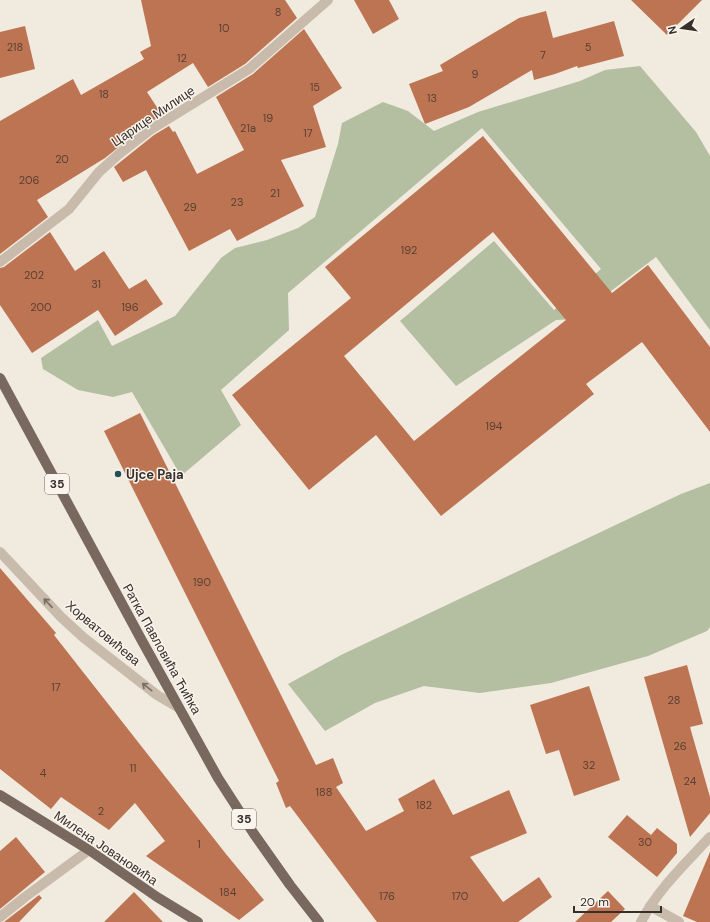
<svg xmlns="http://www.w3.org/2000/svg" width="710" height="922" viewBox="0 0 710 922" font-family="'DM Sans',sans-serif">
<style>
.green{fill:#b3bfa0}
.building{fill:#bd7452;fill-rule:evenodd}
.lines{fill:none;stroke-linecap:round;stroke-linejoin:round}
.minor{stroke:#c9bbac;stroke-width:10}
.major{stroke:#78685d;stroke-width:10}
.oneway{stroke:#796e64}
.poi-dot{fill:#234f56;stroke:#f9f4ec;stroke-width:1.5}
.labels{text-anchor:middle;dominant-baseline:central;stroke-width:3;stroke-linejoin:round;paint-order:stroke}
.number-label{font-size:11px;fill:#584034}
.shield{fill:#f9f4ec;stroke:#716a64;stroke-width:1}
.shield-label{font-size:12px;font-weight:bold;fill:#372f2a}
.street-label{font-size:13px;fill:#372f2a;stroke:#f9f4ec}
.poi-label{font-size:13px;font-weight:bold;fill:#372f2a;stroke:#f9f4ec;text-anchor:start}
</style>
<rect width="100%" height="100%" fill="#f1eadf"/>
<path class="green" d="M640,66L696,132L710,156V330L656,257L574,319L556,320L456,386L400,321L494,241L554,310L601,269L482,128L288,293L289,330L221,390L241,425L181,476L132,392L113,397L78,390L43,369L41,358L98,320L112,346L175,316L221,258L235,248L267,240L298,228L315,217L338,144L342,123L383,102L408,111L434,131L478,112L580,81L605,70Z
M710,483V627L707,631L648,656L551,683L480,693L424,686L375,703L325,731L288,684L341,655L681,494Z"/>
<path class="building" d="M141,0H285L297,18L245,64L208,87L193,63L147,92L162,115L146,125L105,158L37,200L48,217L0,254V121L73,79L81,95L144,59L140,52L151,46Z
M354,0H389L399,19L373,34Z
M631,0H702L667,35Z
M546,11L553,38L614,21L624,56L578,68L577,66L555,74L534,80L532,70L469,107L425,124L409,84L443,71L440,65L519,18Z
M25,26L35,69L0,78V32Z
M304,29L342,88L313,106L326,147L281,160L304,206L237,241L230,229L189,251L146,170L123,182L114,167L154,135L169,126L173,132L175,131L197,174L244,150L216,97L253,74Z
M483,136L612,293L648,265L710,347V432L642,342L586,384L594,394L441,516L376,435L309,490L232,395L351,298L325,267ZM493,232L566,320L414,441L344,356Z
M50,232L75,271L104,251L129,289L146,279L163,304L115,336L98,310L32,353L0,305V268L4,267Z
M140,413L316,765L333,758L343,783L336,787L366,831L404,811L398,799L434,779L453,815L509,790L527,833L470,857L503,902L539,877L552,897L518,922H377L290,806L286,808L276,783L279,781L104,431Z
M0,568L56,633L54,635L226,854L264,900L239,920L146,856L165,841L135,803L109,830L61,797L51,809L0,769Z
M687,665L703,724L690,727L710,797V813L690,837L644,677Z
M589,686L620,780L574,796L559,750L546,754L530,705Z
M627,815L651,835L657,828L677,844V853L657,877L608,837Z
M16,837L45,872L0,909V851Z
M710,852V922H697L683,916Z
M608,891L625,909L611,922H575Z
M134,892L163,922H104Z
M39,895L42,898L19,922H4Z"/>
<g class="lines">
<path class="minor" d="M0,262L69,209L99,172L119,154L150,130L249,69L328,0
M0,552L61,617L84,638L157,695L179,708
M650,906L679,922
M0,917L25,897L89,850
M641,922C658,889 686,863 710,837"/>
<path class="major" d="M0,378L141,639L218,778L254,834L290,885L319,922
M0,795L89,850L157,897L198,922"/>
</g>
<defs><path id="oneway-shaft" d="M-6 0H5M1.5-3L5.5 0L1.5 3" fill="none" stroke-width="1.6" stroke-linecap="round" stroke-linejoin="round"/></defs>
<g class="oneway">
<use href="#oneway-shaft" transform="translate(48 603) rotate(-133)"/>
<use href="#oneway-shaft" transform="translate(147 687) rotate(-142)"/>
</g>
<circle class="poi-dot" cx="118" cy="474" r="4"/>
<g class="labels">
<g class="number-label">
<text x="278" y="12">8</text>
<text x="224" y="28">10</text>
<text x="15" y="47">218</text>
<text x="588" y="47">5</text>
<text x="543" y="55">7</text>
<text x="182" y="58">12</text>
<text x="475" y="74">9</text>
<text x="315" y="87">15</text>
<text x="104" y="94">18</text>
<text x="432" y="98">13</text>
<text x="268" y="118">19</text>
<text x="248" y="128">21a</text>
<text x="308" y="133">17</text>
<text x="62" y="159">20</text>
<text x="29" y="180">206</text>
<text x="275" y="193">21</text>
<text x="237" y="202">23</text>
<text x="190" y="207">29</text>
<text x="409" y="250">192</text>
<text x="34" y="275">202</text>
<text x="96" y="284">31</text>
<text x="41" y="307">200</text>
<text x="130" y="307">196</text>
<text x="494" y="426">194</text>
<text x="202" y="582">190</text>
<text x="56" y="687">17</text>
<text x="674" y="700">28</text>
<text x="680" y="746">26</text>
<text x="589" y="765">32</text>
<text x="133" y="768">11</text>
<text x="43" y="773">4</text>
<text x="690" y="781">24</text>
<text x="324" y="792">188</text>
<text x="424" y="805">182</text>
<text x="101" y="811">2</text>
<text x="645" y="842">30</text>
<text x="199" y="844">1</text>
<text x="228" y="892">184</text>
<text x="387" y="896">176</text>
<text x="460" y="896">170</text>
</g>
<g class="shield">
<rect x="45" y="474" width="24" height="20" rx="3"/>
<rect x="232" y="809" width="24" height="20" rx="3"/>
</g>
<g class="shield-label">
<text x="57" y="484">35</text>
<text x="244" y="819">35</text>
</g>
<g class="street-label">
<text transform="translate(153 116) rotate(-34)">Царице Милице</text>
<text transform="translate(103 633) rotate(40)">Хорватовићева</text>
<text transform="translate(162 649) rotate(61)">Ратка Павловића Ћићка</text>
<text transform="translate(106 848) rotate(34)">Милена Јовановића</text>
</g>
<g class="poi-label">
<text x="126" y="474">Ujce Paja</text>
</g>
</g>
<g transform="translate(682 28) rotate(257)" stroke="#f9f4ec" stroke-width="3" paint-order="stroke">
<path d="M0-3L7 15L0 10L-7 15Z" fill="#372f2a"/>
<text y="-6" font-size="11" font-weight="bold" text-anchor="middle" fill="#372f2a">N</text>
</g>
<path d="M574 906v6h87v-6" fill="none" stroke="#372f2a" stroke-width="2"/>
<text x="580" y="906" font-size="12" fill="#372f2a" stroke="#f9f4ec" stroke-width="3" paint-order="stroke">20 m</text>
</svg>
